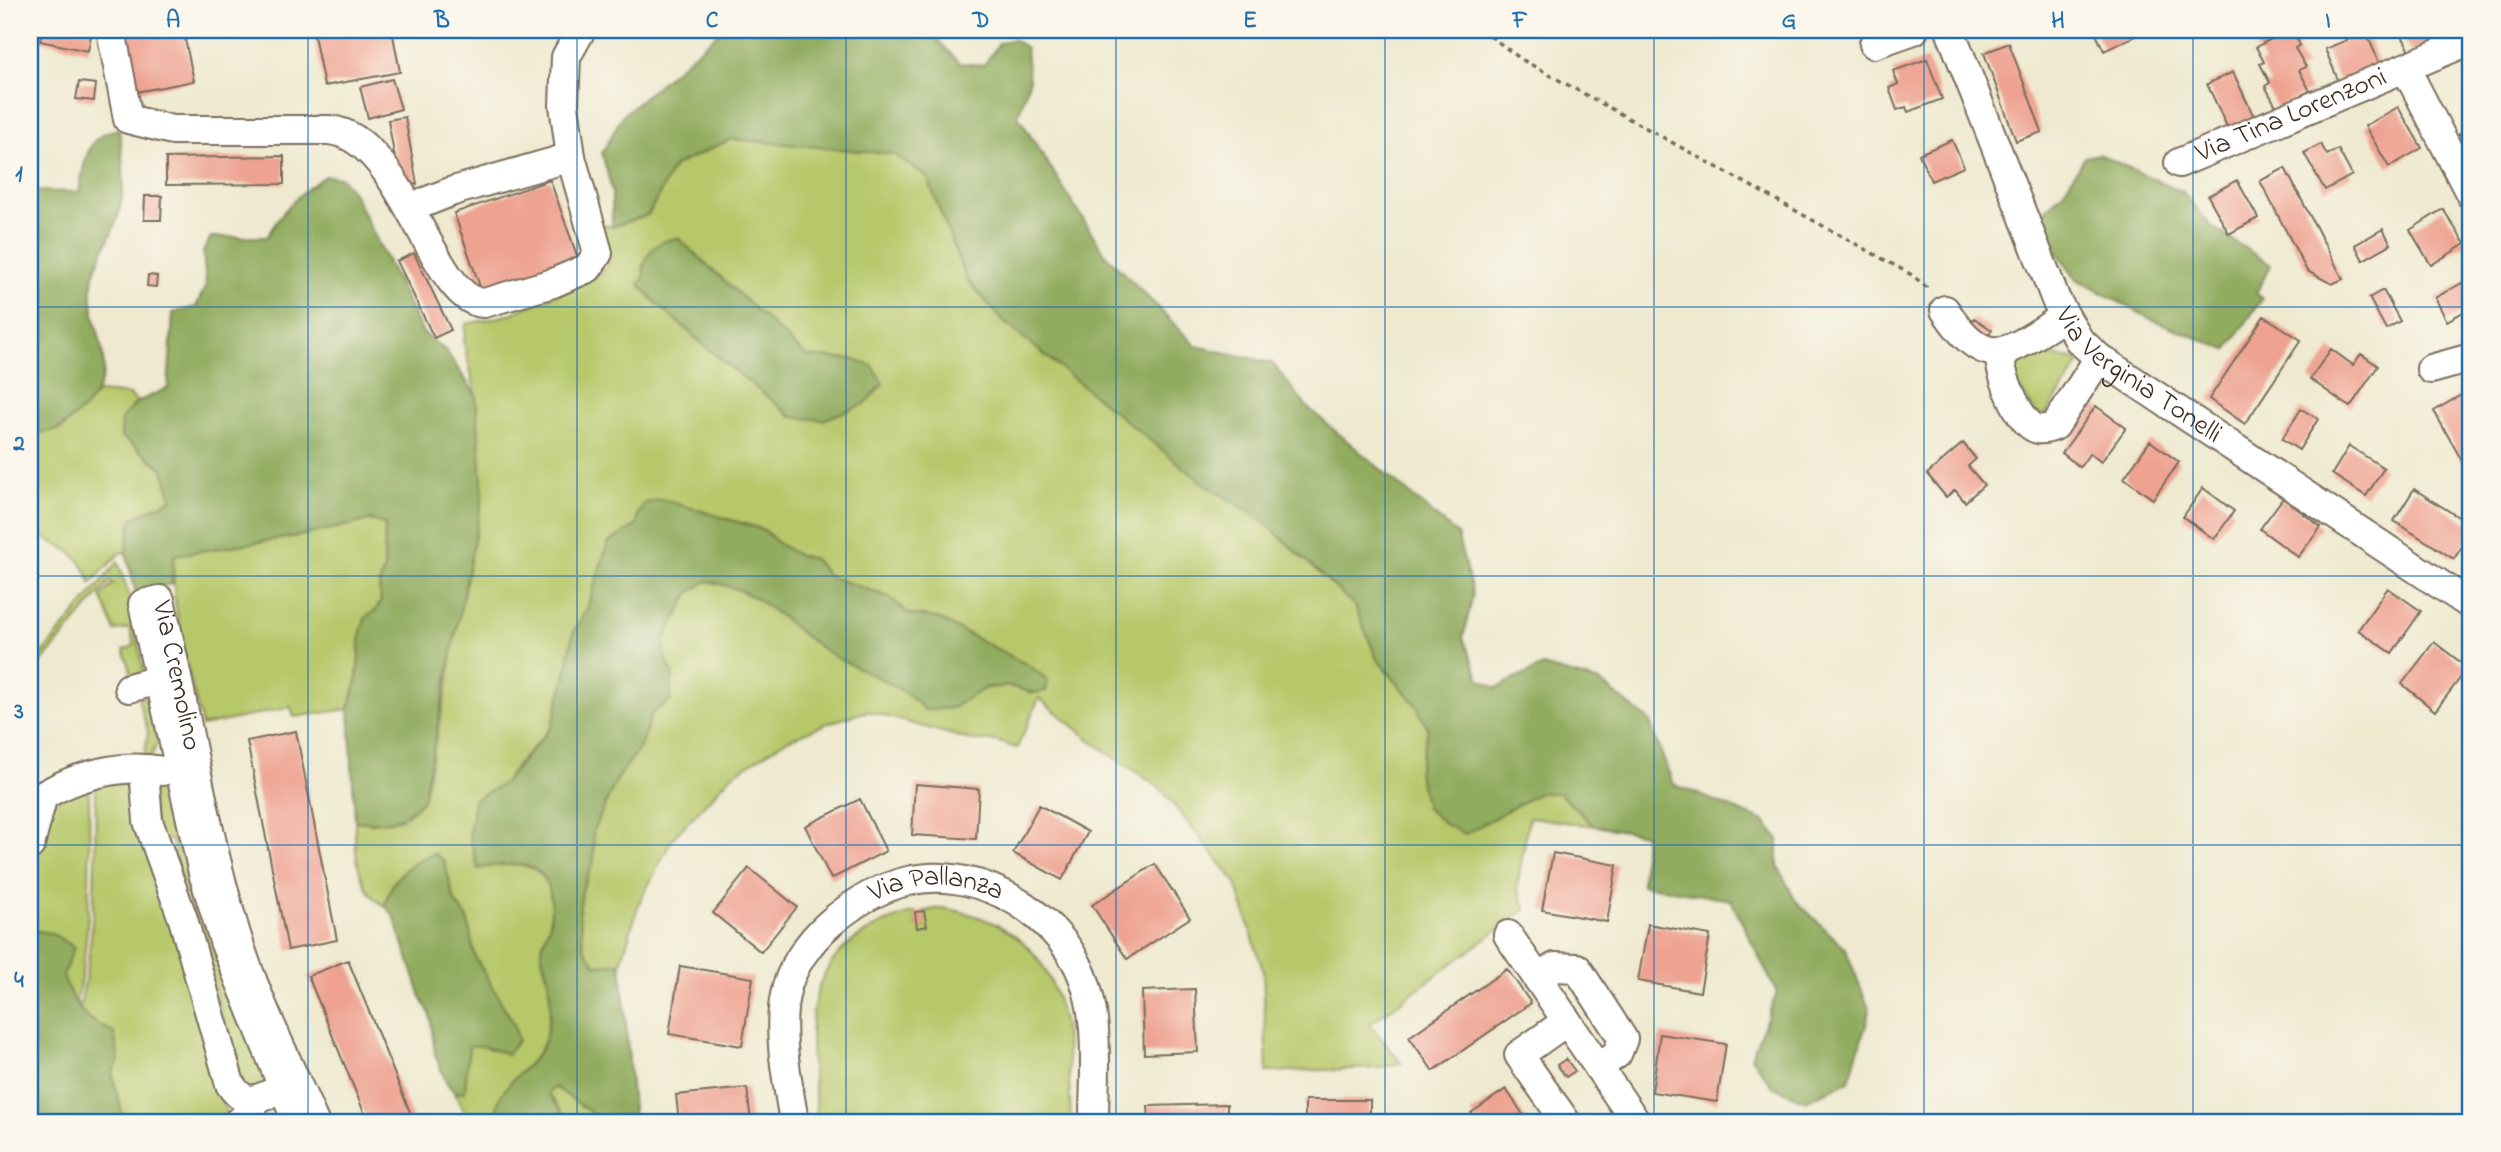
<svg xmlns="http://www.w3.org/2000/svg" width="2501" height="1152" viewBox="0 0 2501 1152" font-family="'Indie Flower',sans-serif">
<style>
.green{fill:#b7c86b;stroke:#797944;stroke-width:2;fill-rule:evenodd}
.forest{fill:#91ac5f;stroke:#666b3e;stroke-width:2}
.building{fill:#eea291}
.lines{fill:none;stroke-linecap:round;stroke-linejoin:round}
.minor-casing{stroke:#7a6d5c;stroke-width:32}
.path{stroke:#7a6d5c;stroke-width:3.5;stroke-dasharray:5 5;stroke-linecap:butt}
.minor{stroke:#fff;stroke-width:28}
.grid{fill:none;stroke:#1f6fb2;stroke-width:2;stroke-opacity:0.55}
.labels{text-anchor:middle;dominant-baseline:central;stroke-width:7;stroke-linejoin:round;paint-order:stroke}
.street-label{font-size:28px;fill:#3b2a1e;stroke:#fbf7ec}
.neatline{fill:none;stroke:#1f6fb2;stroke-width:2.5}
.grid-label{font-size:23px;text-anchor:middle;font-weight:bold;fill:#1f6fb2}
</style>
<rect width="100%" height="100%" fill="#fbf7ec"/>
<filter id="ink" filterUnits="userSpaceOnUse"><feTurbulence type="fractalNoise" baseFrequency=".0143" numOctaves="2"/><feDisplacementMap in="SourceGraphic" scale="14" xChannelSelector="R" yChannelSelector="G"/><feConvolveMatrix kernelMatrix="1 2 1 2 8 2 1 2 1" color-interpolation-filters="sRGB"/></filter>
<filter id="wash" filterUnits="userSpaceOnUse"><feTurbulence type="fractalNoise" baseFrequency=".00686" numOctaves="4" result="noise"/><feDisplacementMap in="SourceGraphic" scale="28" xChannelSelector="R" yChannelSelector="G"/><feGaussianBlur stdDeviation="1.57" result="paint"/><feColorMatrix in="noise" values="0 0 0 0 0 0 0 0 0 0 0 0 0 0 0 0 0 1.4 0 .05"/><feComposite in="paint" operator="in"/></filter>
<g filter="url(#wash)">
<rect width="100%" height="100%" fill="#eee9cf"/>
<path class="green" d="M731,139L893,154L927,177L966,278L1204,484L1261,519L1355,606L1377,659L1416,705L1428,729L1418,772L1465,834L1539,793H1559L1594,826L1529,817L1517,888L1526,909L1370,1024L1401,1063L1380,1068L1267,1072L1263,971L1236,883L1161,789L1094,743L1039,698L1017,748L996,741H974L868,711L828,723L787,740L732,775L673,838L639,903L621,963L596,965L584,948L579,914L582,890L594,860L593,831L616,781L640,747L644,728L673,674L665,657L664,641L689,593L707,581L744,590L786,618L808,637L909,693L925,710L952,708L985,688L1009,686L1033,693L1047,690V680L937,618L909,614L889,597L828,576L814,559L798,555L779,544L764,530L661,499L637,525L608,544L587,609L573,633L565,679L551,728L516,766L469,834L478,868C525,859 558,863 550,922C548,932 541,943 542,953C542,962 546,971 548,979C552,999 550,1023 544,1042C534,1069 490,1086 498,1122H470L455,1093L465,1091L468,1046H482L494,1050L514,1024L475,957L467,917L455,902L444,861L434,853C408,864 391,877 385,906C357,892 354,849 355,821L373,823L405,818L423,800L449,678L477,433L476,395L464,343L466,324L508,315L598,276C615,264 605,242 602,224L612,227L648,215L674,166ZM678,238L806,356L851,359L792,417L644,277L643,265Z
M2033,353L2079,360V364L2046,414H2036L2010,372L2019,355Z
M99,392L130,395L137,402L122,418L121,436L163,469L172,499L132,519L126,553L121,552L91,583C79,549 61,546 30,533V433L61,430Z
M371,520L385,524L384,569L379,586L381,601L376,610L366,618L361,632L357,680L349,709L294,717L291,707L202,726C189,670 170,613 174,555L304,535Z
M118,562L129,595L144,673L132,675L124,650L134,646L130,628L115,631L101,596L113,584L110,581L30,676V668Z
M149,696L158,741L151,757L144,758L148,732L138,698Z
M133,776L215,1081L228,1118L216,1122H124L112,1073L114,1032C108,1030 99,1028 94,1024C75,1013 50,953 37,931L30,933V875L43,809L89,779C89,852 93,931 76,1002L80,1006C97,932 95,854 96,779Z
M149,779L167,783L175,789L273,1085L244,1091L179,869L171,839L157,842Z
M942,908C1067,928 1067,1019 1071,1122H818C806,1021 796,946 915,912L917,927L926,926L924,911Z
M555,1087L590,1112L598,1122H569L548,1093Z"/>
<path class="forest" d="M722,30H928L960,63L984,65L999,43L1013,39L1026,48L1029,82L1018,116L1105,254L1196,346L1272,363L1307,407L1457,534L1473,595L1463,638L1480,679L1496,688L1543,666L1600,682L1649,720L1673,784L1764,821L1778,838V866L1795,900L1845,948L1870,1011L1849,1081L1806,1101L1773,1087L1751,1057L1777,993L1731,900L1642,885L1645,834L1594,826L1559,793H1539L1465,834L1446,825L1426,808L1418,772L1428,729L1416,705L1377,659L1355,606L1261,519L1204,484L1005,323L966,279L927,177L893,154L731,139L674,166L648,215L612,227V191L602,153L623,115Z
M119,129C123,161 127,188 117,220C110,240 96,259 93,280C84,329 129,367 81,411C62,428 57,433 30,433V191L79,192C85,162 84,135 119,129Z
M2099,154L2184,193L2211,226L2271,265L2256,293L2262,299L2227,350L2151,319L2076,279L2035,221L2063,192L2085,157Z
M325,176L340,177L353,192L423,333L446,351L476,395L483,495L423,800C400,823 387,824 355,821L349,709L357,680L361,632L365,618L376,610L381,601L379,586L384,569L385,524L371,520L304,535L174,555L172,584L136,593L126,553L132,519L172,499L163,468L121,436L122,418L137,402L168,388L173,313L196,307L206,285L203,252L211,237H267C282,210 299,193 325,176Z
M678,238L806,356L851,359L873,366L883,384L865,404L823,420L792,417L707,348L654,301L639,284L644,277C642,254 656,240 678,238Z
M661,499L764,530L779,544L798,555L814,559L828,576L889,597L909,614L937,618L1030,666L1048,680L1046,691L1033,693L1009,686L985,688L952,708L925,710C900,683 864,673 832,655C784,627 769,592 707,581L689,593L664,641L665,657L673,674L670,701L652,713L640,747L616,781L593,831L594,861L582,890L579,914L584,948L596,965L621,963L634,1122H598L590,1112L555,1087L548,1093L569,1122H498C489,1084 534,1071 544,1043C550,1023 552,999 548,979C547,971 542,962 542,953C541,943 548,932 550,922C558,863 525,858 478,869L469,834L474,800L504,783L551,728L565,679L573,633L587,609L608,543L637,525V516L645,503Z
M434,853L444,861L455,902L467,917L475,957L514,1024L518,1040L508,1054L482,1046H469L465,1092L455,1093L446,1082L435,1054L430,1014L421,997L394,916L385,906C391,877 408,864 434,853Z
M37,931L51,933L74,947L63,976C74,1006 83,1020 114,1032L119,1061L112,1073L124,1122H30V933Z"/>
<g id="blocks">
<path class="building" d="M42,30H92L88,51L40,41Z
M118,30H183L194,81L131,93Z
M313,30H392L400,72L324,86Z
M2094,30H2137L2139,34L2104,51Z
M2288,30H2292L2300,45L2295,48L2306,67L2299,70L2310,91L2277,108L2265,86L2270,83L2260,64L2264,62L2256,47Z
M2399,30H2448L2449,33L2411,53Z
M2366,32L2380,65L2339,82L2325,49Z
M2009,43L2042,132L2016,141L1984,53Z
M1927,59L1942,99L1908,112L1906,107L1897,110L1889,88L1898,84L1893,71Z
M2233,72L2255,119L2229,131L2207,84Z
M392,79L401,109L368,118L360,87Z
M79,82L96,84L94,101L76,99Z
M2398,107L2422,148L2389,167L2365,126Z
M405,117L417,184L400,187L388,120Z
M2471,127V154L2459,134Z
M1952,140L1964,167L1931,181L1919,154Z
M2321,144L2327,155L2338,149L2352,175L2325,190L2304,153Z
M284,156V184L166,185V158Z
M2285,168L2343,279L2332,284L2307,271L2260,181Z
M550,180L579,261L483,295L454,213Z
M2237,180L2258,218L2229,234L2208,196Z
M145,196H162L161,220H144Z
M2443,209L2465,244L2431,265L2410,230Z
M2383,229L2391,244L2363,260L2355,245Z
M414,253L451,330L434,338L397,261Z
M148,275L157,276L156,287L147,286Z
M2471,278V308L2447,321L2435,298Z
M2383,290L2400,321L2386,329L2369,298Z
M2264,316L2301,340L2245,424L2209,399Z
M1974,318L1992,330L1984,342L1965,329Z
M2331,349L2353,365L2361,354L2378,366L2350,407L2310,379Z
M2471,389V477L2434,411Z
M2096,406L2126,428L2101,462L2090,453L2080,467L2062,453Z
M2301,409L2318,419L2299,450L2282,439Z
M2150,441L2179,462L2153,499L2124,478Z
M1963,443L1976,459L1968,466L1984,485L1965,502L1955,490L1946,497L1927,474Z
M2349,446L2384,468L2366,496L2332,474Z
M2203,488L2234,511L2214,539L2183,517Z
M2414,489L2471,525V532L2454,559L2394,521Z
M2283,498L2321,527L2298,557L2260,529Z
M2388,588L2421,611L2392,653L2358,630Z
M2434,642L2468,668L2435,711L2402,684Z
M296,731L337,940L288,950L247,741Z
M915,784L979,789L976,839L912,835Z
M860,799L886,851L831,879L805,826Z
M1039,805L1088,832L1062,880L1013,853Z
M1553,853L1617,865L1607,922L1542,910Z
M1155,864L1190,918L1127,959L1092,905Z
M749,868L797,907L761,952L713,913Z
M924,911L927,926L917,928L915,912Z
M1648,924L1710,935L1700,992L1638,981Z
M348,960L414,1122H368L308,976Z
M680,966L753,978L742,1046L669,1034Z
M1507,969L1531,1003L1433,1071L1409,1037Z
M1195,989L1198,1052L1144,1054L1142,991Z
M1660,1034L1726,1044L1717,1102L1652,1092Z
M1566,1059L1575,1071L1566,1077L1557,1065Z
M747,1088L751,1122H679L676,1095Z
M1506,1089L1528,1122H1478L1471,1113Z
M1305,1100H1370V1122H1305Z
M1227,1104V1122H1149L1148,1106Z"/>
</g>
</g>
<g filter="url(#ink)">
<use href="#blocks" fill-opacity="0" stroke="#7a6d5c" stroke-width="2"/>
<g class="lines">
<defs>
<g id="minor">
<path d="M111,30L128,119L172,130H329C404,137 432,302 484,303L553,283L588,268L598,253L571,157L564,105L566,57L581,30"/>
<path id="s1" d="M1950,30L2056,300L2079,340L2099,358L2471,605"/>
<path d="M1874,44L1914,30"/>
<path d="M2406,69L2471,195"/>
<path id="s2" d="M2179,163L2471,40"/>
<path d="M410,208L453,191L571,157"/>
<path d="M1945,310C1989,376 2008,351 2064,317"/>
<path d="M2006,352L2000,361C2003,378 2020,426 2038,429C2043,430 2050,428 2055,426L2099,358"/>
<path d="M2431,369L2471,358"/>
<path d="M129,688L159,680"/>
<path d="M144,770L148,821L183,919L230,1084C247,1110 259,1098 283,1088"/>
<path d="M30,803C70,778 116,762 163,771"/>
<path d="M30,845L43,795"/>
<path d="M1508,935L1636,1122"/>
<path d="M1537,978L1555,967L1577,968L1623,1039L1617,1054L1598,1067"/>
<path d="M238,1122L253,1116"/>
<path id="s3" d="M297,1122L225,944L203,873L143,604L160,600C186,710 203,823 235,931C255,997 287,1060 314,1122"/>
<path id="s4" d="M794,1122C788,1083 777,1035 785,995C790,968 809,942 829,924C852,904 878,888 908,881C971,866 1044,905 1075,960C1102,1008 1094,1069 1094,1122"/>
<path d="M1566,1122L1519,1055L1567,1021"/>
</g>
</defs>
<use href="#minor" class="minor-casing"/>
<path class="path" d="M1482,30L1521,59L1912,275L1931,291"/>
<use href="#minor" class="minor"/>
</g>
</g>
<path class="grid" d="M308,30V1122M577,30V1122M846,30V1122M1116,30V1122M1385,30V1122M1654,30V1122M1924,30V1122M2193,30V1122M30,307H2471M30,576H2471M30,845H2471"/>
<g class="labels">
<g class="street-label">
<text stroke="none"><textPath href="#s2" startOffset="122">Via Tina Lorenzoni</textPath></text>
<text stroke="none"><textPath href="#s1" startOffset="404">Via Verginia Tonelli</textPath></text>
<text stroke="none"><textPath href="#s3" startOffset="637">Via Cremolino</textPath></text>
<text stroke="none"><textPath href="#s4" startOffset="332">Via Pallanza</textPath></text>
</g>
</g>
<rect width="2501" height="1152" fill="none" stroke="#fbf7ec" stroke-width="77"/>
<rect x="38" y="38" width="2424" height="1076" class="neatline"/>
<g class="grid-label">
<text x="173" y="27">A</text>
<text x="442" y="27">B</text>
<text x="712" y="27">C</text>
<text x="981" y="27">D</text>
<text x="1250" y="27">E</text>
<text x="1520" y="27">F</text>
<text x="1789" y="27">G</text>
<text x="2058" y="27">H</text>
<text x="2328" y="27">I</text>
<text x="19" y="181">1</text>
<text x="19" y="450">2</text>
<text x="19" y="718">3</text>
<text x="19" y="987">4</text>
</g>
</svg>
